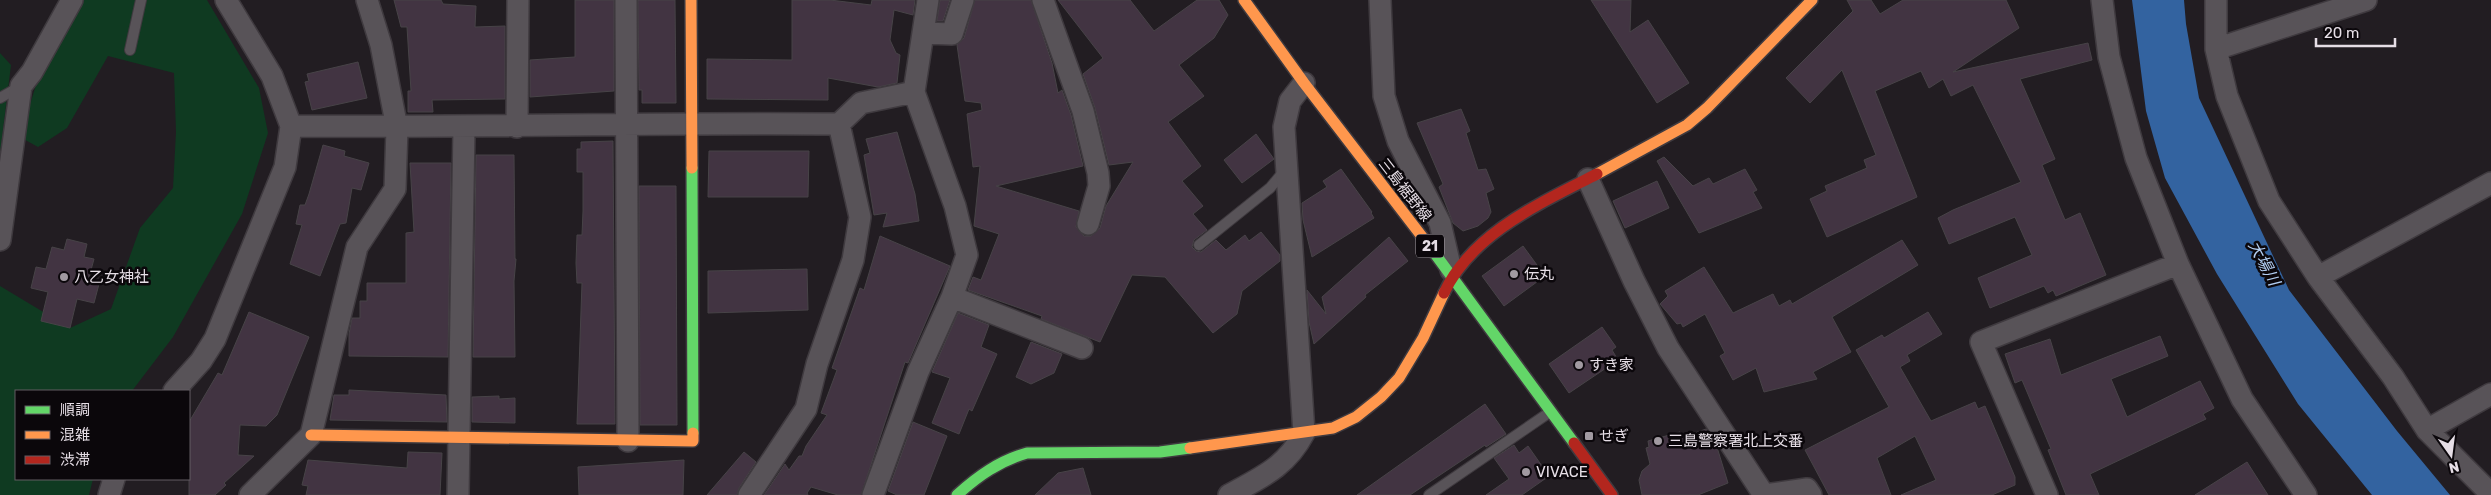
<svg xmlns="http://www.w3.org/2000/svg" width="2491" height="495" viewBox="0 0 2491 495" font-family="Rubik,'Noto Sans JP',sans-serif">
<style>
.green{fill:#0f3a21}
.water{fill:#3363a0}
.building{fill:#423442;stroke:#474347}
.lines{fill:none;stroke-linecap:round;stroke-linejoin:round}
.lane-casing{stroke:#3f3a3f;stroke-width:12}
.street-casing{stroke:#3f3a3f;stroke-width:24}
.fast-casing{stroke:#3f3a3f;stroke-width:14}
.slow-casing{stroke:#3f3a3f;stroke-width:14}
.jam-casing{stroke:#3f3a3f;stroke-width:14}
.lane{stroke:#585358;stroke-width:10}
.street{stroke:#585358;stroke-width:21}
.fast{stroke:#63d668;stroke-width:11}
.slow{stroke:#ff974d;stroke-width:11}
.jam{stroke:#b3261e;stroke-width:11}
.poi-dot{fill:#a19aa1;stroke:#0b070b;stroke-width:2}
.labels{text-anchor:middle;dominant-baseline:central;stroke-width:5;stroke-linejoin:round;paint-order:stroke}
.shield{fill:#0b070b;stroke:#a49ea4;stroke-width:1}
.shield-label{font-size:14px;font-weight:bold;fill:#e6dee6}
.street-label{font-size:15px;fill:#e6dee6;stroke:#0b070b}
.poi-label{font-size:15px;fill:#e6dee6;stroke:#0b070b;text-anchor:start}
.water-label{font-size:16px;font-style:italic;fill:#b1cdf1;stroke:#0b070b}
</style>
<rect width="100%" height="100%" fill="#221d22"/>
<path class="green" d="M82,0H207L259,88L268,133L242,214L173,337L132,391H16V479H93L89,495H0V286L70,328L111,309L140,228L173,188L176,132L174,73L108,56L67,128L38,147L20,137L40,72Z
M0,53L11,65L0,154Z"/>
<path class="water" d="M2132,0H2184L2186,24L2199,98L2289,290L2397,431L2450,495H2372L2298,404L2217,274L2165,178L2146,111Z"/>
<path class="building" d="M394,0H441L443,4L476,6L475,27L505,26V99L432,100L433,112H408V91H411L407,27H401Z
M575,0H614V91L530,97V60L575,57Z
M638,0H675L676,103H642V90H639Z
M792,0H830L871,5L872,0H915L913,15L894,10L890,40L896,53L900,55L897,83L878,87L828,78V100L707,99V59L792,60Z
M940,0H950L943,21H937Z
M975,0H1031L1052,63L1058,93L1062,90L1071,115L1083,166L996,186L1079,211L1076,227L1084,236H1091L1100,228L1106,206L1133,162L1109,165L1095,108L1083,74L1103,58L1058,0H1130L1154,31L1197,0H1219L1228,15L1214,38L1179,65L1204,96L1168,122L1201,166L1182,181L1203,206L1193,214L1207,230L1194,240L1192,247L1196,251L1201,252L1216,240L1226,250L1245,235L1249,241L1261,232L1280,255V261L1242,291L1237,314L1213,333L1165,277L1132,275L1100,342L1041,319L1042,316L968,290L973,277L981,280L999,234L974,226L980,166L973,167L967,114L982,110L981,103L965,101L957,45L964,38Z
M1591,0H1631L1630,32L1648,20L1689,83L1657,103Z
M1847,0H1871L1880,14L1903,0H2006L2019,28L1953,72L2088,43L2092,60L2020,79L2055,159L2042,165L2065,220L2080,213L2106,275L2056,296L2053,290L2048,293L2044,286L1990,308L1978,278L2032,255L2015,217L1949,244L1938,218L1953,210L2021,182L1973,85L1951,96L1943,79L1929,88L1921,71L1875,91L1917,197L1827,237L1810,199L1827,191L1825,186L1867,168L1864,160L1876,155L1842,70L1810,103L1786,78L1853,11Z
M358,62L367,98L312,110L305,82L309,81L307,74Z
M1461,109L1470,131L1466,133L1478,170L1486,169L1494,189L1486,193L1491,212L1488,218L1478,226L1463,231L1453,223L1439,187L1443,184L1417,123Z
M897,132L915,194L919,221L883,227L887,213L874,215L864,155L870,153L866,139Z
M1256,134L1274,159L1242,183L1224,160Z
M613,141L615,424H577L582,283H577L576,263L577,235H582L583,211V172H577V149H581V142Z
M323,145L345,151L344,156L369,163L361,190L352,188L346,223L340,224L320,276L290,264L302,225L296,224L300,205H305L309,194Z
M709,151H809L808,197H708Z
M476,155H514L515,259H516L514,281L515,357H473Z
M1664,157L1693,186L1709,178L1713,184L1745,169L1757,190L1753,192L1762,208L1699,233L1657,161Z
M410,163H451L448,357L349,356V334L352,318H360V301H367V283H406V233L414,232Z
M1341,169L1372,212L1371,213L1374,218L1312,257L1303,220L1302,203L1327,187L1323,181Z
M1657,181L1669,208L1625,228L1613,201Z
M639,186H676L677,425H640Z
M880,236L950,266L908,363L905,362L861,495H838L811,487L807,493L808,495H764L785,464L789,470L799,456H802L806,446L827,415L821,413L837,370L832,368L860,288L864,290Z
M1389,237L1408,261L1365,295L1366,297L1314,344L1309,322L1307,290L1326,314L1322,297Z
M67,239L87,244L84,257L94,259L88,281L99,284L94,303L77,299L70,328L41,321L48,292L31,288L36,267L46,269L52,247L64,250Z
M1902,240L1918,265L1832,317L1851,352L1813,372L1817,379L1764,392L1756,368L1733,380L1720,356L1725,353L1705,314L1683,327L1681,323L1677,324L1660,304L1668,296L1665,291L1704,267L1733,313L1773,294L1779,306L1790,300L1792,304Z
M1523,246L1545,276L1504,306L1482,276Z
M807,269L808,310L708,313V271Z
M249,312L309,337L277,415L266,426L240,425L238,455L254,456L224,483L226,485L215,495H189V422L218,373L222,375Z
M1928,312L1942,334L1907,355L1910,361L1900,367L1931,421L1975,402L1978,409L1985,406L2015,477V485L1992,495H1901L1936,480L1915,436L1877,458L1891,495H1829L1805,450L1889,407L1856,350L1882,335L1884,338Z
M958,313L989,325L981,347L997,354L972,411L969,409L959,434L932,423L950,378L932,372Z
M1602,327L1616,347L1612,350L1618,360L1569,393L1549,364Z
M2160,336L2168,356L2111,379L2127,417L2200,381L2214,408L2203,414L2206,419L2090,474L2099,495H2066L2048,450L2051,449L2022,380L2015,383L2005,354L2050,339L2061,375Z
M1031,342L1062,354L1054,373L1031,384L1016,377Z
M349,390L446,395L447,422L330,420L334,395H349Z
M499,396V399L515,398V423L472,422V397Z
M1485,404L1506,434L1486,447L1485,445L1410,495H1357Z
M913,422L947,436L924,495H897L888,491Z
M1706,429L1716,444L1728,483L1698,495H1642L1639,480L1642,471L1650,464L1646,448L1649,447L1648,441L1680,432L1681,438Z
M1514,445L1519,453L1528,446L1549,476L1522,495H1486L1509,479L1494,458Z
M408,452L442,453L440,495H306L308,486L302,485L308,460L407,468Z
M744,452L756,462L739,488L737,495H707Z
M684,460L683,495H579L578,467Z
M2247,462L2268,495H2195Z
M1083,468L1091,495H1035L1058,473Z"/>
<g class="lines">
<defs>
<path id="lane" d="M130,50L141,0
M0,98L21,86
M1199,245L1270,188L1285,170
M1429,495L1550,412"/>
<path id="street" d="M626,0L628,441
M1043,0L1083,111L1098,173L1099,186L1088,224
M1380,0L1384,96L1398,141L1440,223L1451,270
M2102,0L2109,57L2136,158L2178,264L2242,399L2306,495
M2216,0V49L2227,96L2269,201L2318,277L2393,377L2427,430L2491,494
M924,33L952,34L963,0
M2216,49L2366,0
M291,126C474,128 656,122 839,124L861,103L914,92
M517,127L518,0
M1588,179L1634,281L1668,348L1764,495
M0,240L21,86L32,72L72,0
M2318,277L2491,183
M952,297L1082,348
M174,391L201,361L215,339L285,167L291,126L272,76L226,0
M2427,430L2491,394
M109,495L114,479
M250,495L311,435L357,247L395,189L397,128L381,45L367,0
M458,495L464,128
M749,495L806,409L817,364L853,260L860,217L839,124
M873,495L918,372L952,297L967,255L955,206L914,92L928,0
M1229,495C1262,477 1286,467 1304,433L1284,127L1290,101L1304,83
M1765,495L1807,489L1811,495
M2047,495L1981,342L2178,264"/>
<path id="fast" d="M692,168L693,433
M1430,247L1574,443
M957,495C978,476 999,461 1027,453L1160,452L1190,448"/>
<path id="slow" d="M691,0L692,168
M1244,0L1304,83L1430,247
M1597,174L1687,125L1707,108L1812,0
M311,435L693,441V433
M1190,448L1333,428L1356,417L1381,397L1399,378L1423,338L1444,293"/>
<path id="jam" d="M1444,293C1472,233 1541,203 1597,174
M1574,443L1612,495"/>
</defs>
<use href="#lane" class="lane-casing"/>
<use href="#street" class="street-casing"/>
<use href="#fast" class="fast-casing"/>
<use href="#slow" class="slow-casing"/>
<use href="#jam" class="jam-casing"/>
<use href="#lane" class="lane"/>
<use href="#street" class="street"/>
<use href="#fast" class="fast"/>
<use href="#slow" class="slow"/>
<use href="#jam" class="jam"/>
</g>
<g class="poi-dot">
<circle cx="1514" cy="274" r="5"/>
<circle cx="64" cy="277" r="5"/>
<circle cx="1579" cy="365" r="5"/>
<rect x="1584" y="431" width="10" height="10" rx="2.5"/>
<circle cx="1658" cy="441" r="5"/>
<circle cx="1526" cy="472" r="5"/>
</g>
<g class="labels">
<rect class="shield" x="1416" y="234.5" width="28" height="23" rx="4"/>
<g class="shield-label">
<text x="1430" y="246">21</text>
</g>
<g class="street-label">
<text transform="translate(1405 190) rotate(52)">三島裾野線</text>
</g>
<g class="poi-label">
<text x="1524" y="274">伝丸</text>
<text x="74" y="277">八乙女神社</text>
<text x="1589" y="365">すき家</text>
<text x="1599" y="436">せぎ</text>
<text x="1668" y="441">三島警察署北上交番</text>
<text x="1536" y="472">VIVACE</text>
</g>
<g class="water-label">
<text transform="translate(2264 263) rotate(62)">大場川</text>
</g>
</g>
<rect x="15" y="390" width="175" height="90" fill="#0b070b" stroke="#635d63"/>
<rect x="25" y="406" width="25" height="8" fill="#63d668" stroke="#635d63"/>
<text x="60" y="415" font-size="15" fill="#e6dee6">順調</text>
<rect x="25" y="431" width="25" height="8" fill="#ff974d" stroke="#635d63"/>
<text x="60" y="440" font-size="15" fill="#e6dee6">混雑</text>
<rect x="25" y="456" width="25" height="8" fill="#b3261e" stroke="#635d63"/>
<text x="60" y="465" font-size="15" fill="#e6dee6">渋滞</text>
<g transform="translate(2451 455) rotate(166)" stroke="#0b070b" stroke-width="4" paint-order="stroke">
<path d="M0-4L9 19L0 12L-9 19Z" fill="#e6dee6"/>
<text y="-8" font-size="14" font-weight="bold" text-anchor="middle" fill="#e6dee6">N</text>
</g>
<path d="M2316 38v8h79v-8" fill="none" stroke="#e6dee6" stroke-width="2.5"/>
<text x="2324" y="38" font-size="15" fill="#e6dee6" stroke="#0b070b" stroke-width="4" paint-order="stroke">20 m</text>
</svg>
